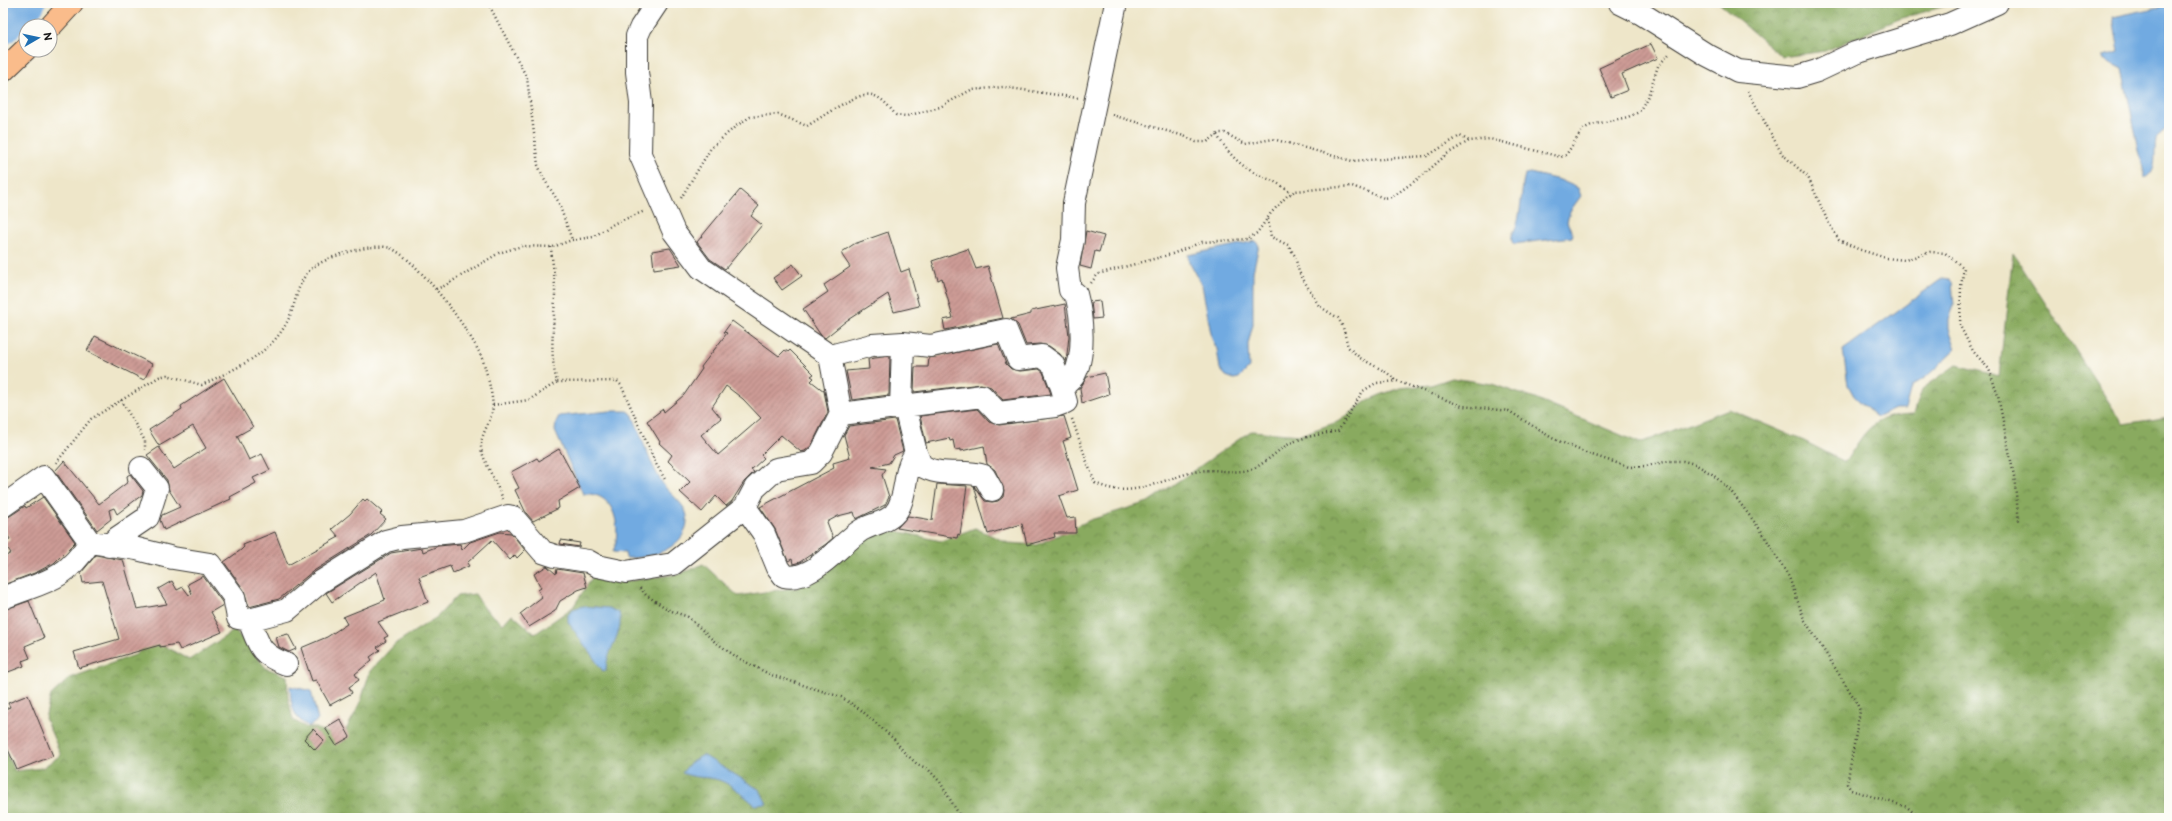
<svg xmlns="http://www.w3.org/2000/svg" width="2172" height="821" viewBox="0 0 2172 821" font-family="'Balsamiq Sans',sans-serif">
<style>
.forest{fill:url(#forest-crowns);stroke:#52633e}
.water{fill:#71aae1;stroke:#46637e}
.lines{fill:none;stroke-linecap:round;stroke-linejoin:round}
.river{stroke:#71aae1;stroke-width:31}
.building{fill:url(#building-hatch);fill-rule:evenodd}
.minor-casing{stroke:#3c3a36;stroke-width:24}
.highway-casing{stroke:#3c3a36;stroke-width:24}
.path{stroke:#3c3a36;stroke-width:2.5;stroke-dasharray:1 3;stroke-linecap:butt}
.minor{stroke:#fff;stroke-width:22}
.highway{stroke:#fabc8b;stroke-width:22}
</style>
<defs>
<pattern id="forest-crowns" width="20" height="18" patternUnits="userSpaceOnUse"><rect width="20" height="18" fill="#89aa5f"/><path d="M2 6a3 3 0 1 1 6 0M12 15a3 3 0 1 1 6 0" fill="none" stroke="#6f8a4e"/></pattern>
<pattern id="building-hatch" width="6" height="6" patternUnits="userSpaceOnUse"><rect width="6" height="6" fill="#cd9b95"/><path d="M-1 1l2-2M0 6l6-6M5 7l2-2" fill="none" stroke="#a67e79"/></pattern>
</defs>
<rect width="100%" height="100%" fill="#fdfcf7"/>
<filter id="ink" filterUnits="userSpaceOnUse"><feTurbulence type="fractalNoise" baseFrequency=".025" numOctaves="2"/><feDisplacementMap in="SourceGraphic" scale="8" xChannelSelector="R" yChannelSelector="G"/><feConvolveMatrix kernelMatrix="1 2 1 2 8 2 1 2 1" color-interpolation-filters="sRGB"/></filter>
<filter id="wash" filterUnits="userSpaceOnUse"><feTurbulence type="fractalNoise" baseFrequency=".012" numOctaves="4" result="noise"/><feDisplacementMap in="SourceGraphic" scale="16" xChannelSelector="R" yChannelSelector="G"/><feGaussianBlur stdDeviation="0.9" result="paint"/><feColorMatrix in="noise" values="0 0 0 0 0 0 0 0 0 0 0 0 0 0 0 0 0 1.4 0 .05"/><feComposite in="paint" operator="in"/></filter>
<g filter="url(#wash)">
<rect width="100%" height="100%" fill="#eee6c9"/>
<path class="forest" d="M1719,3H1956L1899,19L1825,51L1782,57Z
M2013,253L2123,424L2169,417V818H3V748L15,771L42,768L61,755L45,718L51,695L70,678L135,655L154,640L189,660L235,630L266,668L287,676L288,697L293,720L307,728H316L341,739L360,704L370,671L396,643L437,617L457,596L475,594L485,609L503,624L512,614L535,634L573,607L594,575L629,581L680,574L703,564L738,596L799,587L861,542L888,529L941,541L975,528L1008,543L1037,545L1090,520L1148,502L1251,431L1300,435L1340,421L1368,400L1380,395L1400,388L1431,385L1452,378L1492,384L1535,399L1640,443L1729,409L1804,441L1845,462C1867,430 1871,415 1914,414L1922,389L1956,365L1999,376Z"/>
<path class="water" d="M2169,5V126L2157,137C2152,151 2160,169 2145,178L2122,69L2103,59V56L2119,52L2113,17Z
M1530,173L1560,180L1578,188L1581,196L1570,211L1567,222L1573,234L1572,237L1513,244C1509,236 1515,231 1517,224C1522,207 1521,190 1525,174Z
M1255,241L1259,245L1253,272V324L1248,344L1249,368L1239,378L1234,379L1226,376L1220,369L1217,349L1212,339L1202,285L1189,262L1188,255Z
M1943,278L1949,279L1952,282L1954,306L1949,319V328L1956,349L1926,377L1911,387L1905,409H1895L1878,417L1875,416L1854,396L1848,385L1843,350Z
M610,411H627L632,414C642,437 649,463 663,484C669,494 685,503 687,516C690,548 650,559 626,558L625,553L613,552C622,529 616,491 583,494L555,431L556,422L559,416Z
M583,606L609,608L619,613C625,632 606,650 606,670L603,671L568,622V615L573,609Z
M290,686L311,691L318,720L309,727C292,717 291,704 290,686Z
M703,755L760,790L767,804L755,805C744,796 733,785 719,780C705,776 697,779 682,773L690,763Z"/>
<g class="lines">
<path class="river" d="M3,29L30,3"/>
</g>
<g id="blocks">
<path class="building" d="M1651,44L1658,58L1622,74L1628,90L1611,97L1599,68Z
M740,190L759,206L751,216L762,225L725,269L710,259L697,242Z
M1086,231L1104,236L1099,252L1095,251L1091,269L1080,266Z
M888,232L901,272L909,269L919,306L894,312L888,294L846,321L825,338L820,334L803,309L828,292L824,285L850,267L842,255V252L854,244Z
M670,248L681,265L654,269L652,251Z
M968,249L976,269L988,266L1003,318L945,330L943,320L953,318L942,278L938,280L932,261Z
M793,264L802,276L782,290L773,278Z
M1100,301L1102,318L1093,319L1091,302Z
M1065,304L1069,336L1066,363L1060,354L1049,346L1040,344L1026,345L1018,325L1011,319L1031,314V311Z
M732,321L779,356L785,350L788,352L790,350L814,374L811,376L814,378L811,381L824,391L828,412L811,446L805,451L801,452L781,435L761,455L764,458L751,470L754,472L744,482L732,501L726,506L716,496L702,512L680,492L690,482L668,461L672,455L659,443L660,442L647,421L663,409L664,412L684,395L702,369L701,367L727,333L724,332ZM726,386L743,399L761,418L718,455L701,435L721,418L712,407Z
M95,336L152,364L144,380L87,351Z
M998,344L1006,364L1011,369L1020,371L1039,369L1043,372L1051,394L1003,400L991,387L981,384L914,392L915,367H928L929,358Z
M890,356L889,395L852,400L846,371L869,369L868,359Z
M1105,373L1109,394L1082,403L1080,388L1087,377Z
M224,378L253,427L237,436L249,460L262,454L270,470L253,478L256,483L230,497L231,499L164,530L160,520L162,515L180,507L169,490L167,480L147,455L159,447L174,469L206,448L193,426L159,446L149,430L182,409L181,406Z
M977,409L989,422L999,425L1064,416L1071,438L1063,441L1078,490L1059,496L1067,518L1075,517L1076,533H1054L1055,537L1027,545L1022,524L988,534L974,486L985,501L992,502L998,501L1003,497L1004,490L995,470L987,464L984,446L961,451V449L955,450L953,440L950,441L949,438L926,443L920,416Z
M895,420L903,451L894,455L889,463L872,467L886,469L882,475L889,497L885,505L856,519L854,512L838,516L827,522L833,538L826,544L800,562L793,564L792,559L788,561L775,529L760,507L834,468L833,463L850,458L844,435L849,426Z
M559,449L580,488L558,501L559,508L533,521L526,513L515,490L519,488L511,472L537,458L539,461Z
M64,461L99,504L128,482L127,476L130,474L143,491L142,495L117,514L114,508L109,510L111,519L97,530L55,471Z
M937,484L967,486L960,535L958,534L957,538L897,528L908,516L932,520Z
M43,497L75,542L54,563L37,572L3,585V558L11,553L4,543L10,539L3,528V518L10,516L25,506L26,508Z
M363,499L365,501L367,499L382,512L380,514L386,519L371,535L312,572L279,599L249,607L244,590L224,562L241,550L244,547L243,545L275,532L288,565L339,537L332,529L350,514Z
M500,532L511,533L525,550L517,558L515,555L510,560L492,540L467,563L469,566L453,573L450,566L419,577L428,602L378,622L388,636L384,638L386,641L377,647L380,650L370,657L372,660L355,674L359,680L349,687L352,693L330,705L316,680L312,681L301,648L327,637L347,624L343,617L385,600L376,572L332,602L326,593L391,553L422,548L423,552L438,546L460,544L462,550L470,542Z
M561,540L580,543L579,547L560,544Z
M96,555L123,560L137,609L167,604L158,589L172,581L177,590L183,587L189,595L192,594L188,584L203,576L222,602L223,605L211,612L222,632L180,650L177,644L160,647V645L79,668L74,652L119,639L102,581L83,583L81,573Z
M547,566L556,574L557,569L583,573L587,587L578,590L560,601L555,611L529,627L520,614L542,597L538,590L541,588L534,574Z
M29,601L44,638L25,646L30,658L22,661L24,666L3,674V610Z
M288,634L296,649L289,652L279,647L276,637Z
M28,695L53,756L17,770L3,738V710L10,707L8,703Z
M340,719L350,737L336,745L325,728Z
M313,729L324,740L315,750L304,739Z"/>
</g>
</g>
<g filter="url(#ink)">
<use href="#blocks" fill-opacity="0" stroke="#3c3a36" stroke-width="1"/>
<g class="lines">
<defs>
<path id="minor" d="M657,3L641,27L637,36V72L641,103L640,154L674,232L701,268L830,356L841,414L982,396L998,413L1055,406L1066,402L1062,388C1065,384 1070,381 1073,377C1086,357 1082,316 1076,294L1070,290L1067,268L1073,240L1074,203L1116,3
M1620,3L1642,14L1707,55L1738,71L1797,77L1817,71L1855,53L1950,24L1997,3
M830,356L872,345L903,343L931,346L1006,330L1018,359L1042,356L1053,364L1062,388
M901,407L903,343
M905,407L916,453L921,465C939,478 964,469 984,476L992,490
M3,506L44,477L90,542L137,549L173,558L210,564L234,597L238,618L249,620L287,610L319,583L386,541L402,537L464,531L508,516L513,517L543,552L555,556L588,561L597,566L626,572L673,564L745,507L755,488L776,469L811,463L821,453L841,414
M745,507L764,534L778,568L784,576C813,582 839,545 860,531C870,524 887,523 895,513C908,498 902,471 916,453
M109,546L117,538L148,517L157,488L141,468
M3,598C44,581 63,583 90,542
M249,620C259,645 259,654 286,664"/>
<path id="highway" d="M50,27L72,3
M3,71L26,49"/>
</defs>
<use href="#minor" class="minor-casing"/>
<use href="#highway" class="highway-casing"/>
<path class="path" d="M488,3L527,78L538,165L544,179L558,201L572,240
M1748,91L1782,154L1808,177L1828,222L1839,240L1858,249L1886,258L1905,260L1930,252L1945,253L1964,268L1961,286L1960,326L1973,351L1989,369L1998,396L2014,476L2019,521
M1112,115L1184,136L1196,142H1207L1219,133H1225L1245,144L1273,139L1352,161L1427,156L1460,136L1469,141
M1217,135C1225,148 1234,160 1248,169C1263,179 1277,179 1291,194
M681,198L711,148L736,126L750,117L778,114L807,126C821,118 857,91 872,95C883,98 889,107 896,115L907,116L940,107L971,90L1003,87L1078,98
M1268,219L1271,237L1288,245L1295,256L1299,272L1319,306L1338,318L1343,327L1348,347L1360,358L1386,372L1397,381
M551,247C552,261 555,276 555,290C555,321 548,350 557,382L617,381L621,385L655,462L666,481
M1091,283L1098,274L1172,254L1202,242L1248,239L1257,233L1271,213L1287,196L1295,191L1352,186L1384,198L1392,197L1422,176L1447,154L1469,141L1490,139L1561,157L1566,155L1583,129L1591,125L1628,117L1639,112L1648,96L1658,66L1670,53
M436,289L444,286L499,253L522,246L553,247L572,240L593,237L615,223L645,211
M121,400L145,441V450
M493,405L529,400L557,382
M1072,419C1080,441 1086,461 1095,483C1133,501 1161,478 1199,471C1215,468 1232,474 1248,470C1266,465 1275,451 1291,443C1305,436 1323,434 1338,431L1363,391L1376,383L1397,381L1462,406L1509,411L1552,438L1586,453L1629,467L1646,466L1669,461H1683L1695,464L1712,474L1730,490L1762,532L1789,577L1804,619L1856,701L1860,711L1847,784L1851,790L1907,807L1920,818
M56,463L91,419L159,377L167,375L202,385C238,367 276,353 291,313C297,298 298,281 311,269C324,257 374,242 390,248C416,257 477,338 484,364C487,375 495,401 492,412C490,422 481,435 481,446C481,457 498,486 503,499
M640,588L646,595L669,610L688,617L714,641L738,658L771,675L841,697L861,710L894,739L904,752L917,764L928,769L940,782L961,818"/>
<use href="#minor" class="minor"/>
<use href="#highway" class="highway"/>
</g>
</g>
<rect width="2172" height="821" fill="none" stroke="#fdfcf7" stroke-width="16"/>
<g transform="translate(38 38) rotate(81)"><circle r="19" fill="#fdfcf7" stroke="#a3a29f"/>
<path d="M0-3L7 15L0 10L-7 15Z" fill="#1f6fb2"/>
<text y="-6" font-size="11" font-weight="bold" text-anchor="middle" fill="#1c1c1c">N</text>
</g>
</svg>
